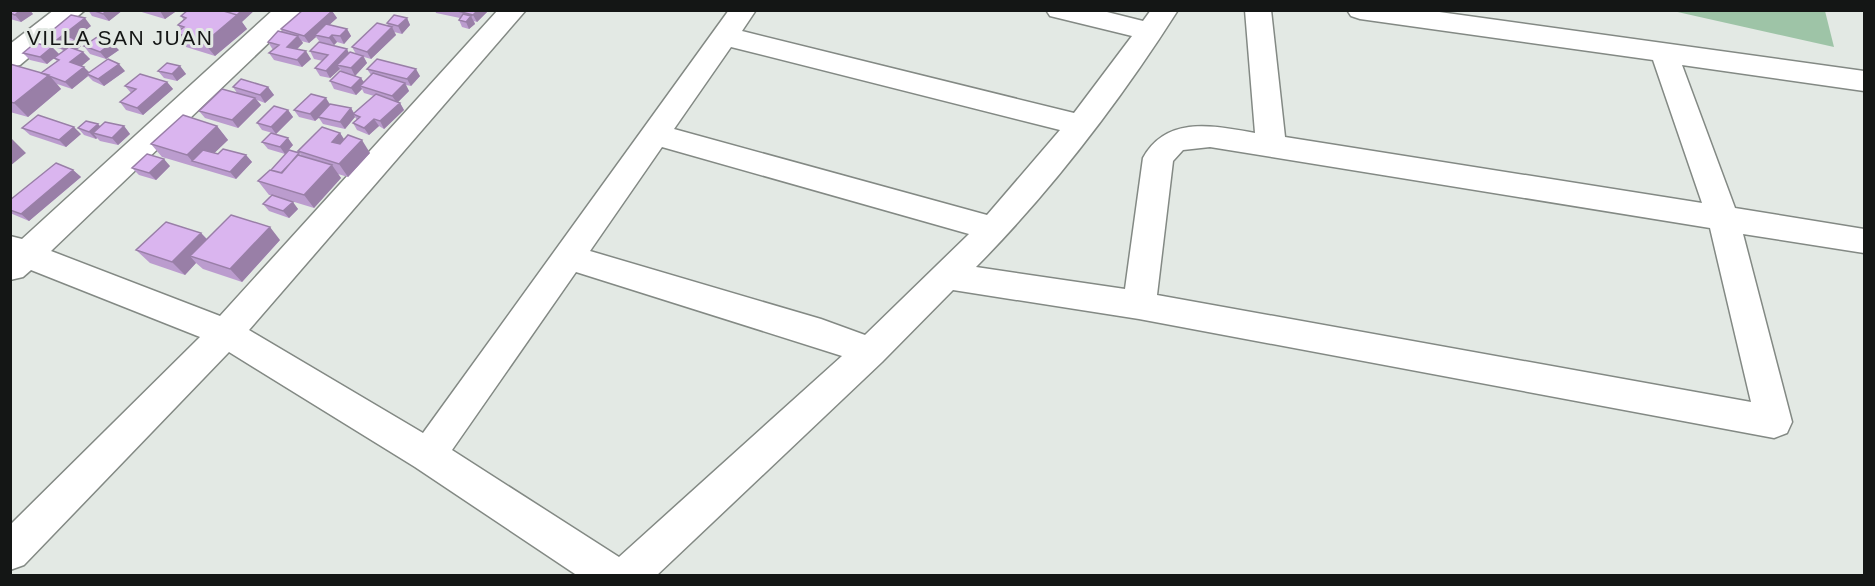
<svg xmlns="http://www.w3.org/2000/svg" width="1875" height="586" viewBox="0 0 1875 586" font-family="Helvetica,sans-serif">
<style>
.green{fill:#9ec4a7}
.lines{fill:none;stroke-linecap:round;stroke-linejoin:round}
.minor-casing{stroke:#838984;stroke-width:3}
.minor{fill:#fff;fill-rule:evenodd}
.wall{fill:#bb9cce}
.shaded-wall{fill:#997fa7}
.building{fill:#dab5ef;stroke:#997fa7;stroke-width:1.5}
.labels{text-anchor:middle;dominant-baseline:central;stroke-width:6;stroke-linejoin:round;paint-order:stroke}
.neighbourhood-label{font-size:21px;letter-spacing:1.5px;fill:#141615;stroke:#e3e9e4}
</style>
<rect width="100%" height="100%" fill="#e3e9e4"/>
<path class="green" d="M1673,11H1825L1834,47Z"/>
<g class="lines">
<defs>
<path id="minor" d="M54,10H85L20,65L10,67V44Z
M273,10H303L51,251L220,316L498,10H526L249,330L423,433L729,10H756L742,31L1074,113L1132,36L1050,16L1046,10H1099L1143,21L1151,10H1178C1120,101 1051,191 976,267L1125,289L1143,158C1167,115 1214,126 1255,133L1245,10H1271L1285,137L1702,203L1653,60L1360,19L1351,16L1347,10H1425L1864,71V91L1682,65L1735,208L1864,229V253L1743,234L1792,422L1787,433L1774,438L1139,319L953,290L882,362L656,576H578L415,467L229,352L24,565L10,570V525L200,337L31,270L23,277L10,280V236L22,239ZM731,47L1060,130L987,215L674,129ZM662,147L969,234L865,335L821,319L590,251ZM1210,147L1710,228L1751,402L1157,295L1173,161L1183,150ZM576,272L842,356L619,557L452,450Z"/>
</defs>
<use href="#minor" class="minor-casing"/>
<use href="#minor" class="minor"/>
</g>
<path class="wall" d="M10,10L33,14L21,22L10,19Z
M88,10H123L109,21L92,16Z
M135,10H174L175,12L165,19Z
M435,10H489L477,22L474,21L475,24L469,29L462,27L459,20L460,18L436,13Z
M332,11L337,18L329,25L347,29L351,36L344,44L337,42L334,45L322,43L349,53L356,54L352,47L388,26L387,23L407,18L410,25L402,34L394,32L396,35L371,59L364,57L367,63L355,76L344,73L364,82L371,75L367,69L420,76L411,86L406,85L409,91L398,102L400,103L404,110L384,129L379,126L369,135L357,130L353,123L357,120L355,117L345,129L323,124L319,118L315,121L299,117L294,110L330,104L351,108L354,113L374,96L364,93L362,89L356,95L334,89L330,81L342,72L340,69L330,78L320,76L315,68L323,61L314,59L310,51L320,42L316,37L309,43L301,41L303,43L297,49L311,59L302,67L274,60L269,53L273,50L268,42L284,33L281,29Z
M181,16L242,22L247,29L215,56L186,47L176,33L181,29L178,25L184,20Z
M91,26L74,39L81,46L77,50L83,52L90,59L81,66L89,72L125,71L104,86L93,81L88,76L72,89L57,84L61,89L28,117L10,112V64L41,73L57,61L54,58L63,51L61,49L52,47L59,54L47,64L30,60L23,53L49,46L42,39Z
M84,46L119,50L106,59L90,54Z
M180,66L186,74L177,81L164,78L158,71Z
M167,82L173,89L143,115L126,110L120,102L131,93L125,86Z
M233,87H268L274,95L265,103L257,100L261,105L238,128L205,118L199,111L237,93Z
M288,110L293,117L276,134L262,130L257,123Z
M98,124L100,126H124L130,134L118,145L100,141L97,138L96,139L84,135L78,128Z
M217,126L228,140L214,153L246,155L252,162L236,179L162,157L151,144Z
M22,128L81,134L66,147L30,135Z
M340,133L344,139L370,153L348,177L338,174L341,178L314,208L291,201L298,209L289,218L269,211L263,204L272,195H269L258,181L271,170L299,153L302,156L298,151Z
M262,142L293,145L285,154L268,149Z
M170,166L156,180L139,175L132,168Z
M73,170L81,177L29,221L10,213V200Z
M201,233L207,239L280,240L242,282L203,269L196,263L185,275L150,263L136,250Z"/>
<path class="shaded-wall" d="M20,10H30L33,14L21,22L15,15Z
M107,10H123L109,21L103,14Z
M161,10H174L175,12L165,19L160,11Z
M242,10H255L242,22L247,29L215,56L204,43Z
M478,10H489L477,22L473,15Z
M332,11L337,18L317,36L315,35L316,37L309,43L304,36Z
M471,16L475,24L469,29L466,22Z
M85,18L91,26L62,48L57,44L61,49L54,42Z
M407,18L410,25L402,34L398,26Z
M392,27L396,35L371,59L367,52Z
M347,29L351,36L344,44L340,36Z
M332,35L337,42L334,45L329,38Z
M298,36L303,43L292,54L287,47Z
M75,39L81,46L69,56L62,48Z
M112,43L119,50L106,59L100,52Z
M52,47L59,54L47,64L40,57Z
M347,49L351,57L337,65L340,69L330,78L326,71Z
M306,51L311,59L302,67L297,60Z
M83,52L90,59L77,70L70,62Z
M363,56L367,63L355,76L351,68Z
M119,64L125,71L104,86L98,79Z
M180,66L186,74L177,81L172,74Z
M84,67L91,74H87L88,76L72,89L65,82Z
M416,69L420,76L411,86L407,79Z
M49,75L61,89L28,117L14,103Z
M361,78L366,85L360,86L362,89L356,95L351,88Z
M167,82L173,89L143,115L137,108Z
M405,83L409,91L397,103L392,96Z
M268,87L274,95L265,103L260,95Z
M255,98L261,105L238,128L232,120Z
M326,98L331,106L315,121L310,114Z
M400,103L404,110L384,129L380,121Z
M351,108L355,115L353,114L355,117L345,129L340,122Z
M288,110L293,117L276,134L271,127Z
M374,119L379,126L369,135L364,128Z
M98,124L105,132L93,133L97,138L96,139L89,132Z
M124,126L130,134L118,145L112,138Z
M217,126L228,140L203,164L192,161L198,168L187,155Z
M74,127L81,134L66,147L59,140Z
M340,133L349,147L332,142Z
M288,138L293,145L285,154L280,147Z
M12,139L26,153L10,166V140Z
M362,140L370,153L348,177L339,164Z
M246,155L252,162L236,179L230,172Z
M164,159L170,166L156,180L149,173Z
M332,165L341,178L314,208L304,195Z
M73,170L81,177L29,221L21,214Z
M293,202L298,209L289,218L283,211Z
M270,227L280,240L242,282L230,269Z
M201,233L213,246L190,256L196,263L185,275L172,262Z"/>
<path class="building" d="M10,10H20L15,15L10,13Z
M92,10H107L103,14Z
M188,10H221L237,15L204,43L176,33L184,27L178,25L186,18L181,16Z
M224,10H242L237,15L223,11Z
M303,10H331L332,11L304,36L281,29Z
M454,10H478L473,15Z
M463,14L471,16L466,22L459,20Z
M71,15L85,18L54,42L42,39Z
M394,15L407,18L398,26L387,23Z
M377,23L392,27L367,52L352,47Z
M326,24L347,29L340,36L332,35L329,38L315,35Z
M278,31L298,36L287,47L306,51L297,60L269,53L279,45L268,42Z
M67,36L75,39L62,48L57,44Z
M97,37L112,43L100,52L84,46Z
M319,42L347,49L326,71L315,68L328,55L310,51Z
M35,43L52,47L40,57L23,53Z
M69,47L83,52L70,62L84,67L65,82L41,73L59,60L54,58Z
M350,52L363,56L351,68L337,65Z
M108,59L119,64L98,79L87,74Z
M377,59L416,69L407,79L367,69Z
M167,63L180,66L172,74L158,71Z
M10,64L49,75L14,103L10,102Z
M340,71L361,78L351,88L330,81Z
M373,73L405,83L392,96L360,86Z
M140,74L167,82L137,108L120,102L136,89L125,86Z
M241,79L268,87L260,95L233,87Z
M222,89L255,98L232,120L199,111Z
M311,94L326,98L310,114L294,110Z
M376,94L400,103L380,121L374,119L364,128L353,123L360,117L353,114Z
M330,104L351,108L340,122L318,117Z
M274,106L288,110L271,127L257,123Z
M38,115L74,127L59,140L22,128Z
M183,115L217,126L187,155L151,144Z
M86,121L98,124L89,132L78,128Z
M105,122L124,126L112,138L93,133Z
M322,127L340,133L332,142L340,144L348,135L362,140L339,164L298,151Z
M271,133L288,138L280,147L262,142Z
M223,149L246,155L230,172L192,161L203,150L218,154Z
M289,150L299,153L282,173L271,170Z
M147,154L164,159L149,173L132,168Z
M298,155L332,165L304,195L258,181L270,170L281,173Z
M56,163L73,170L21,214L10,210V200Z
M272,195L293,202L283,211L263,204Z
M231,215L270,227L230,269L190,256Z
M166,222L201,233L172,262L136,250Z"/>
<g class="labels">
<g class="neighbourhood-label">
<text x="120" y="37">VILLA SAN JUAN</text>
</g>
</g>
<rect width="1875" height="586" fill="none" stroke="#141615" stroke-width="24"/>
</svg>
